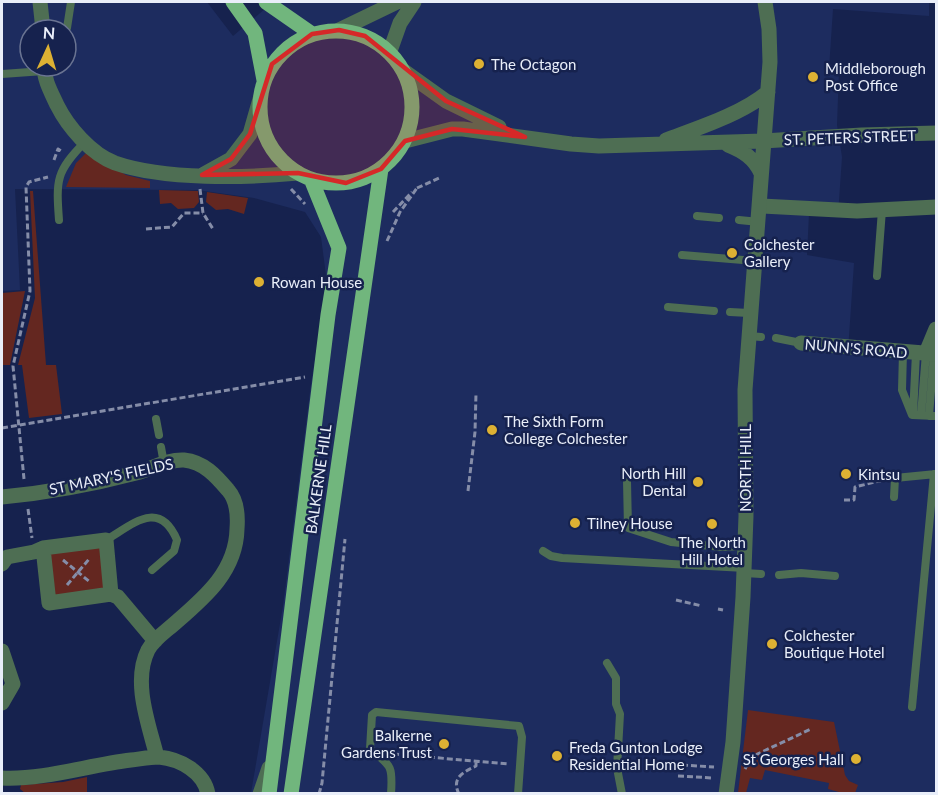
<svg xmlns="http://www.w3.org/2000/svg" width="938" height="795" viewBox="0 0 938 795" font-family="Lato,sans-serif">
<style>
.built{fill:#1d2c5f;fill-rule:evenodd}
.green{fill:#642720}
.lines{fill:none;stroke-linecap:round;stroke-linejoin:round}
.path{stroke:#858da8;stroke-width:3;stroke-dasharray:6 3;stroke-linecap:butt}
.service{stroke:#4e6e53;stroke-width:8}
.minor{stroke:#4e6e53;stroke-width:15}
.tertiary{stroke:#4e6e53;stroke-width:15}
.primary{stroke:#71b67d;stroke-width:15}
.marked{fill:#d62828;fill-opacity:0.2;stroke:#d62828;stroke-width:4.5;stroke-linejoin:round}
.poi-dot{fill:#ddb133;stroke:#16224e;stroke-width:2}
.labels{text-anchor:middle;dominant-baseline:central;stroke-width:5;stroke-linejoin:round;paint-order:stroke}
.poi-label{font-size:15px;fill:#e9eef9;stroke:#16224e;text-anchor:start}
.street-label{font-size:15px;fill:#e9eef9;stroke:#16224e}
</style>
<rect width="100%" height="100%" fill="#16224e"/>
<path class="built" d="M2,2H207L233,36L273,2H929V16L833,9L829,69L839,70L837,125L842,157L838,215L809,214L807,255L854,263L848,351L936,359V793H251L283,606L311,384L327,283L321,237L305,212L254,198L197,190L15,189L20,290L2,291ZM30,30H66V66H30Z"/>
<path class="green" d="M87,152L126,175L150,181V188L66,187L76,163Z
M159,190L198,191L199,202L194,208L178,209L171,203L160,204Z
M30,191H33L46,365H56L62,414L29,418L22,365H18L35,298Z
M207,192L248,198L244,214L228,209L216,210L206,202Z
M25,291L10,365H2V293Z
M102,544L106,592L54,599L47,550Z
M748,710L834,722L845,775L849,781L858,785L855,793H839V792L828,789L829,783L765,770L762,780L750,778L746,793H738Z
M87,777V793H25L20,789L21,785L63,782Z"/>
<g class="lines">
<path class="path" d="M54,160L58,149L61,151
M417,188L439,178
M200,189L203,213L213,229
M291,189L305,204
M393,212L412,192
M146,229L172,227L184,213H203
M387,241L400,212L417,188
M2,428L305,377
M24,479L13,366L30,291L26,187L29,182L48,177
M468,491L475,432L476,393
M844,500H854L855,487L883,480
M28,509L32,538
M63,560L90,582
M67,585L90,558
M676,600L702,606
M718,609L723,610
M393,754L509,764
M682,765L714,767
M745,769L751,757L811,729
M678,776L713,778
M319,794L322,783L345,539
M459,794C451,778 463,772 476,766V762"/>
<path class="service" d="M51,30L67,28L71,2
M2,74L44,71
M697,216L719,218
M59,220C56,180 56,171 85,142
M739,220L759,222
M682,255L755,261
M877,276L882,210
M668,307L714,311
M730,312L749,313
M749,336L761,337
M776,338L801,343
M903,352L902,390L912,415L936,416
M913,415L916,353
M921,415L926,353
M929,416L934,354
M156,419L159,435
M161,447L164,464
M627,481L628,528L671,542L722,547L745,546
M894,497L895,478L936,474
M106,540C132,525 159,498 177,540L174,551L152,570
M543,551L551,556L562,558L745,568
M745,573L761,574
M779,575L801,573L835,576
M607,663L616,678V704L620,714L617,768L622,794
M912,707L934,474
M391,794C393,765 391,766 370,749L372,715L376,712L519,726L522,737L518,794"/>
<path class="minor" d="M763,141L862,135L936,133
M760,206L857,211L936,207
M801,343L936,354
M926,353L936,329
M2,497C45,493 94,484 136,473C151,469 168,459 184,460C204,462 216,476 228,490C237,500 238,516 237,529C236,572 204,598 174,624C165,632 154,639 148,650C132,682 149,725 157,757
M43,548L106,540L111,594
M2,564L7,557L34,552L43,548L49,603L111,594L118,597L155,641
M2,651L13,684L2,703
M2,778C45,780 88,765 131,760C140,759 150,757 159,757C180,759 204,772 208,794
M260,794L269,768"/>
<path class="tertiary" d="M40,2L43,30
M339,30L397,2
M390,51L400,23L414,2
M44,66C44,80 51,92 57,105C68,127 91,154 115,163C164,180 246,178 298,173
M404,71L446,101L499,127
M666,140C698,128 742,114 768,92
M405,141L452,129H463L571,144L599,146L763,141
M728,145C743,151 754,158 761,173
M204,174L231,159L250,134L260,99
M726,794L733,742L743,597L746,516L745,390L770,62L769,29L765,2"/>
<path class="primary" d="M233,2L255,33L264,80
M266,2L312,34
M260 107a76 76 0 1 1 152 0a76 76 0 1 1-152 0Z
M269,794L328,315L339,248L311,179
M291,794L381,169"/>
</g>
<path class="marked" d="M339,30L365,36L446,101L525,137L452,129L405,141L381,169L346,183L298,173L202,175L231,159L250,134L272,64L312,34Z"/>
<g class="poi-dot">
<circle cx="479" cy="64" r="6"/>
<circle cx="813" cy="77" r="6"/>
<circle cx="732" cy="253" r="6"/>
<circle cx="259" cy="282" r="6"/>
<circle cx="492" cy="430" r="6"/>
<circle cx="846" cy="474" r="6"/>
<circle cx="698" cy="482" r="6"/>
<circle cx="575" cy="523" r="6"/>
<circle cx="712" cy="524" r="6"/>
<circle cx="772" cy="644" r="6"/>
<circle cx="444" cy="744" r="6"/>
<circle cx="557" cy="756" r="6"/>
<circle cx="856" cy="759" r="6"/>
</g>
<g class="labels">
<g class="poi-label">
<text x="491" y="64">The Octagon</text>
<text x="825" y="68">Middleborough<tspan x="825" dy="17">Post Office</tspan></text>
<text x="744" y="244">Colchester<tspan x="744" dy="17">Gallery</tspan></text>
<text x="271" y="282">Rowan House</text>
<text x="504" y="421">The Sixth Form<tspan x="504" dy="17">College Colchester</tspan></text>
<text x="686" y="473" text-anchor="end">North Hill<tspan x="686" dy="17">Dental</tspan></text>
<text x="858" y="474">Kintsu</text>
<text x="587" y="523">Tilney House</text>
<text x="712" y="542" text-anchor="middle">The North<tspan x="712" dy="17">Hill Hotel</tspan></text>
<text x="784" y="635">Colchester<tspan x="784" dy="17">Boutique Hotel</tspan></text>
<text x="432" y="735" text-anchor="end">Balkerne<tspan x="432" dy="17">Gardens Trust</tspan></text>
<text x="569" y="747">Freda Gunton Lodge<tspan x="569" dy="17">Residential Home</tspan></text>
<text x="844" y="759" text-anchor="end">St Georges Hall</text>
</g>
<g class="street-label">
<text transform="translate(850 137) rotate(-2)">ST. PETERS STREET</text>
<text transform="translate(856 348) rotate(5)">NUNN'S ROAD</text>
<text transform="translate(745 468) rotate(-90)">NORTH HILL</text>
<text transform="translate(111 476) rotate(-12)">ST MARY'S FIELDS</text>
<text transform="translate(318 479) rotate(-82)">BALKERNE HILL</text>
</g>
</g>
<rect width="938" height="795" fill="none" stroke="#e9eef9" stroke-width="6"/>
<g transform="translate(48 48) rotate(4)"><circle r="28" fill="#16224e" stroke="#6a7492" stroke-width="1.5"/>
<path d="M0-4.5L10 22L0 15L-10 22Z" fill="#ddb133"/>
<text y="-9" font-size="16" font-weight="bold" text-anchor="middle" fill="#e9eef9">N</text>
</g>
</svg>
